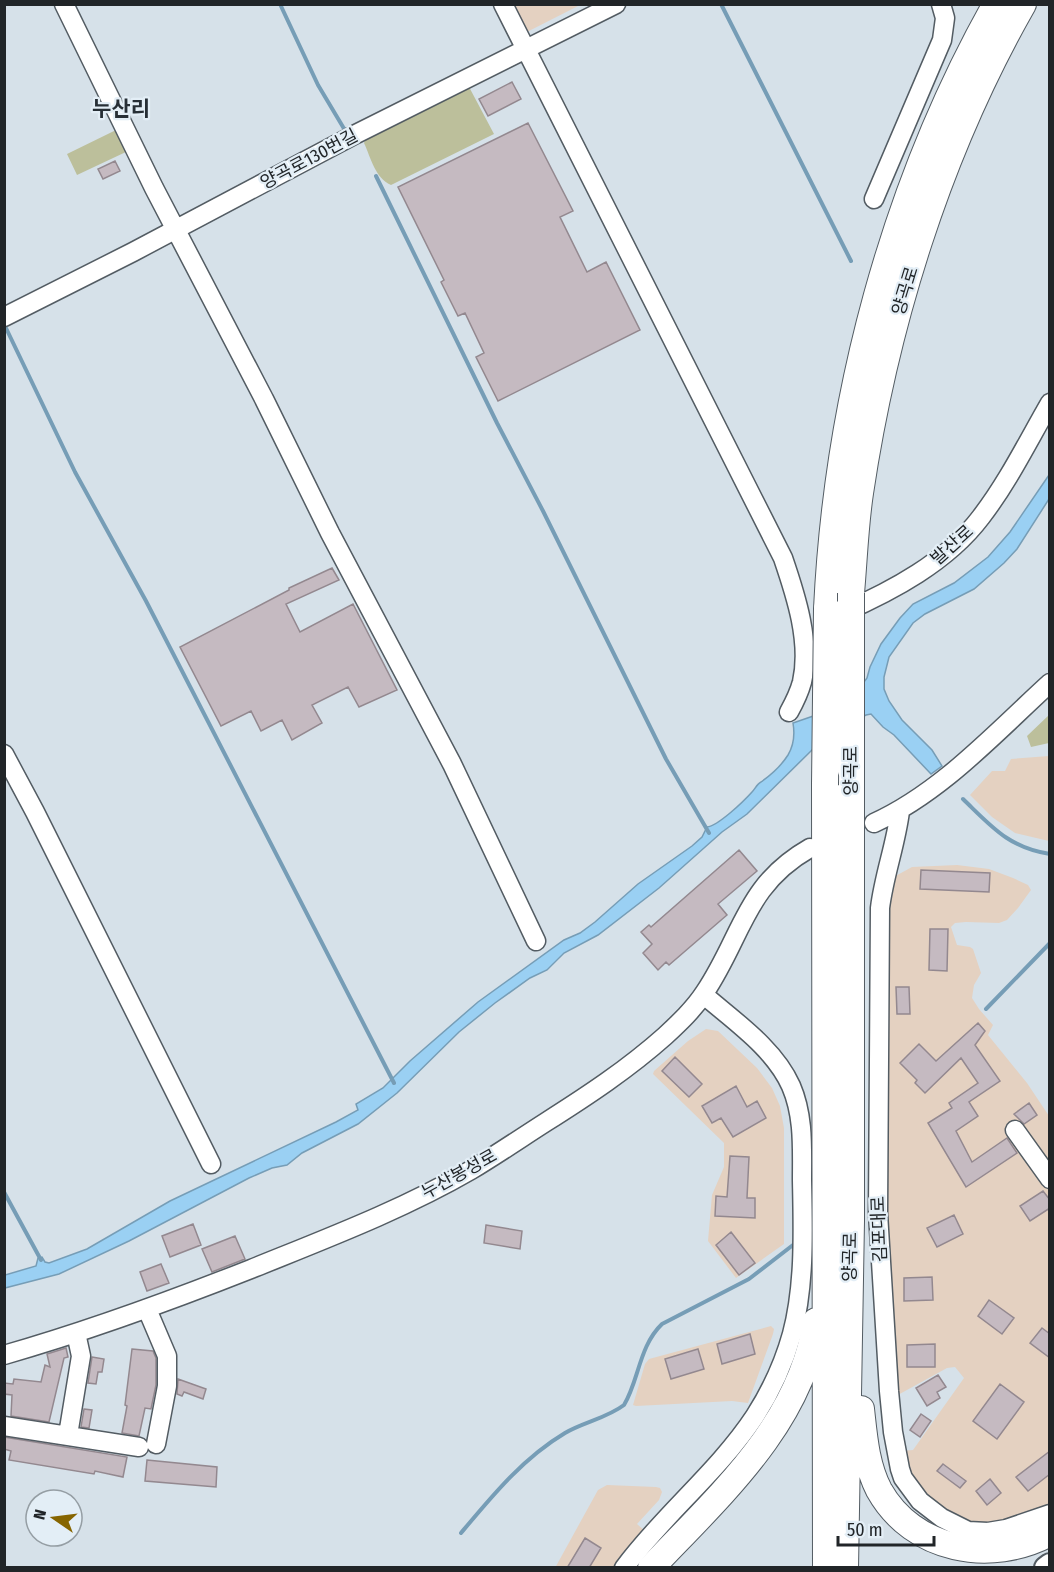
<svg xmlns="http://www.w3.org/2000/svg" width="1054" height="1572" viewBox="0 0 1054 1572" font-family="'Fira Sans Condensed','Noto Sans KR',sans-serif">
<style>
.industrial{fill:#e4d1c1}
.green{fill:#bcbf9b}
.water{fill:#9ad0f3;stroke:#769db6;stroke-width:1.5}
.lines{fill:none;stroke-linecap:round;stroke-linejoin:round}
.stream{stroke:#769db6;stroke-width:4}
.building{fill:#c5bac1;stroke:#93888f;stroke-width:1.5}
.minor-casing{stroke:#535c63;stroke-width:21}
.major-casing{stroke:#535c63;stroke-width:26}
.highway-casing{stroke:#535c63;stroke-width:28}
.minor{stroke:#fff;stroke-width:18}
.major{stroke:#fff;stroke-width:22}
.highway{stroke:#fff;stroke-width:26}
.highway-bridge-casing{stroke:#535c63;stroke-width:28;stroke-linecap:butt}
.highway-bridge{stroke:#fff;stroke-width:26}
.labels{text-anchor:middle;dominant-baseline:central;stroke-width:4.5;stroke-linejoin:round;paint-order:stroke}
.street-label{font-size:18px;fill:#212528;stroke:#e3eef6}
.quarter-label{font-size:21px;font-weight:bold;fill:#272f36;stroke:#e3eef6}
</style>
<rect width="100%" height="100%" fill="#d6e1e9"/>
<path class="industrial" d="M508,5H580L523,34Z
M1049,756V841L1015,833L992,817L970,795L992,771H1005L1011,759Z
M957,865L989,869L1013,878L1028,885L1031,890L1018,908L1007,920L999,923L966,922L955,923L951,927L957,945L970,947L973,949L981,973L974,985L972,998L979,1009L993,1025L988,1035L1027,1083L1049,1116V1508L982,1528L944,1513L909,1480L901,1451L913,1450L964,1378L955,1367L947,1368L896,1396L883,1249L884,1029L890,879L912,867Z
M706,1029L718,1031L757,1068L772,1088L780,1106L784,1128V1244L736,1278L708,1241L712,1195L724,1167V1143L653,1074L654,1071L688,1041Z
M771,1326L774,1329L773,1334L748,1403L732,1401L636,1406L633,1405L645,1364L649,1359Z
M607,1485L656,1487L660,1488L662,1492L659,1500L637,1524L646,1532L617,1567L555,1568L598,1490Z"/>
<path class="green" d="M468,85L494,134L391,185C375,178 371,158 364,143L367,136Z
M114,131H120L128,151L77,175L67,154Z
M1049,715V743L1031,747L1027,736Z"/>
<path class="water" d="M1049,475V499L1017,549L1004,563L974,589L925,614L913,623L889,657L884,677V689L889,701L902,720L932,750L942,766L931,774L894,735L883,727L871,714L866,715L836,731L813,749L747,814L722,832L659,888L598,935L564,953L547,970L530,978L495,1003L459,1032L397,1093L358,1124L302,1153L287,1165L272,1168L249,1178L129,1241L59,1274L5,1288V1275L36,1266L38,1258L42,1257L45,1262L49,1263L87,1249L170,1201L336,1122L358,1110L356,1104L383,1088L410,1061L478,1002L564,940L580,933L595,922L638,884L692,846L702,837L707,827C718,826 744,801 752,792C755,789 757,784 761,782C771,775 781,766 788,755C794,745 795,735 793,723L819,714L859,689L867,678L870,667L881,644L900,618L913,604L954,583L988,557L1010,532Z"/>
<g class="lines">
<path class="stream" d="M280,4L318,85L346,132
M721,4L851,261
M376,176L497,423L543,511L666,759L709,833
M5,326L75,472L146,601L394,1083
M963,799C991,826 1009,848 1050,854
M986,1009L1050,943
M4,1192L41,1260
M461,1533C492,1496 523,1458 565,1433C584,1422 607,1418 624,1405C639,1380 639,1346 662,1324L749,1279L793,1245"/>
</g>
<path class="building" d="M512,82L521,99L488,116L479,99Z
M528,123L573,211L560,217L587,272L606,262L640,330L498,401L476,357L484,353L465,313L458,316L441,282L444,280L398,187Z
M115,161L120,171L103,179L98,169Z
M332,568L339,580L286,604L300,632L353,604L397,690L359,707L348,687L312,705L322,723L292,740L282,720L261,731L251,711L221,726L180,647L289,590V588Z
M739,850L757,871L718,904L727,915L669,965L666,962L658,970L643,953L652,944L641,932L649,925L651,927Z
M921,870L990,873L989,892L920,889Z
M930,929H948L947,971L929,970Z
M896,987H909L910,1014H897Z
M978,1023L985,1031L975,1045L1000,1081L969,1102L978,1116L956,1131L972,1162L1007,1138L1017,1153L966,1187L928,1123L952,1108L949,1103L978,1083L961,1058L925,1093L915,1083L917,1080L900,1063L919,1044L936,1061Z
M675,1057L702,1084L689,1097L662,1071Z
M736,1086L747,1107L757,1101L766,1118L733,1137L721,1118L712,1123L702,1106Z
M1029,1103L1037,1115L1024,1124L1014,1114Z
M730,1156L749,1157L747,1198H755V1218L715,1216L716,1196L727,1197Z
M1043,1191L1050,1200V1208L1030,1221L1020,1206Z
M954,1215L963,1234L937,1247L927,1228Z
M193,1224L201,1245L170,1257L162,1236Z
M486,1225L522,1231L520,1249L484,1243Z
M731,1232L755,1263L739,1275L716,1245Z
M235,1236L245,1259L212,1272L202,1249Z
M161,1264L169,1283L147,1291L140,1272Z
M932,1277L933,1300L904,1301V1278Z
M989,1300L1014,1318L1002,1334L978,1316Z
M1042,1328L1050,1334V1358L1030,1343Z
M750,1334L755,1354L722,1364L717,1344Z
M935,1344V1367H907V1345Z
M66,1348L68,1357L64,1358L49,1422L11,1416L12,1395L4,1394V1383L13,1384L14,1379L41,1382L45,1365L50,1367L47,1354Z
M132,1349L153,1351L156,1358V1385L151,1409L145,1408L139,1436L122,1433L127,1406L125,1405Z
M698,1349L704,1369L671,1379L665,1359Z
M92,1357L104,1359L102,1372H98L96,1384L88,1383Z
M938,1375L946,1387L937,1392L940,1398L927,1406L916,1388Z
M178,1379L206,1389L203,1399L184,1392L182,1396L177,1394Z
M1000,1384L1024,1402L997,1439L973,1421Z
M84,1409L92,1410L89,1428L81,1427Z
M921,1414L931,1421L920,1437L910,1430Z
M4,1437L127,1457L123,1477L95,1471L94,1474L9,1460L11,1451L4,1449Z
M1050,1451V1474L1028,1491L1016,1477Z
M147,1460L217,1467L216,1487L145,1481Z
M943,1464L966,1481L960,1488L937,1471Z
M990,1479L1001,1493L987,1505L976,1491Z
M585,1538L601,1548L589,1568H567Z"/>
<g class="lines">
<defs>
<path id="minor" d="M64,4L154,188L264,399L330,533L452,764L536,941
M503,4L783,558C796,596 811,642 802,682C799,693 794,703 789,712
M874,199L942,40L945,18L941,4
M4,317L133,252L356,134L616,4
M842,613C892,591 947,562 981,517C1008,482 1028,441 1050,403
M4,754L35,812L211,1164
M900,811C896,844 884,875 880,908L878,1213L889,1391L893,1432L900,1469L903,1478L920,1501L942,1518L968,1531L988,1532L1006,1529L1050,1514
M874,823C942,792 995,733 1050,683
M1015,1130L1050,1179
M147,1309L167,1356V1386L156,1444
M4,1355C88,1331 170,1301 251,1269C325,1239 402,1210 471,1170C496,1155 521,1138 546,1122C587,1096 628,1069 665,1036C679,1023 694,1009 705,992C743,935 745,885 810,848
M4,1426L139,1447
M68,1435L81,1356L76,1333
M624,1568C664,1514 718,1472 755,1416C771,1391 784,1363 792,1334C805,1285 803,1230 802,1180C802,1148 804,1116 791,1086C774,1048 734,1021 704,995"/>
<path id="major" d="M1046,1568L1050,1565"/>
<path id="highway" d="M851,593C854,560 855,526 860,493C885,325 938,153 1023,4
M827,609C837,400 893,187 996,4
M825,785L826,1568
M861,1409C864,1436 866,1465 879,1490C913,1551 991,1565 1050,1533
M651,1568C718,1497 802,1423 816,1321
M845,1568L851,1221V770"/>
</defs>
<use href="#minor" class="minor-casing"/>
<use href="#major" class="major-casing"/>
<use href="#highway" class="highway-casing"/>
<use href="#minor" class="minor"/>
<use href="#major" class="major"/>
<use href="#highway" class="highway"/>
<defs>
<path id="highway-bridge" d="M851,770V593
M825,785L827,609"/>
</defs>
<use href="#highway-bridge" class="highway-bridge-casing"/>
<use href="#highway-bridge" class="highway-bridge"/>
</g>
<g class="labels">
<g class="street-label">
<text transform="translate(309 159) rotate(-28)">양곡로130번길</text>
<text transform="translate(905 291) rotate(-73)">양곡로</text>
<text transform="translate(952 545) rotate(-42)">발산로</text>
<text transform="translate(851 771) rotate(-90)">양곡로</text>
<text transform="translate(459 1174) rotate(-29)">누산봉성로</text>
<text transform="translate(879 1229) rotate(-92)">김포대로</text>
<text transform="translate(850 1257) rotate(-89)">양곡로</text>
</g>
<g class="quarter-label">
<text x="121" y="109">누산리</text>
</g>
</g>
<rect width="1054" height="1572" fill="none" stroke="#212528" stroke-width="12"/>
<g transform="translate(54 1518) rotate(284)"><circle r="28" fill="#e3eef6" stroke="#959ea4" stroke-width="1.5"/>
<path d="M0-4.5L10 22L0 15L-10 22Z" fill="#866500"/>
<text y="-9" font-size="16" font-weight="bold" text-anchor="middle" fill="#212528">N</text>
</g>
<path d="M838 1536v9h96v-9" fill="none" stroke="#212528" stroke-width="3"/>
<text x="847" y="1536" font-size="18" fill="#212528" stroke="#e3eef6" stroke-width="4.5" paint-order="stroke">50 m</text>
</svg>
